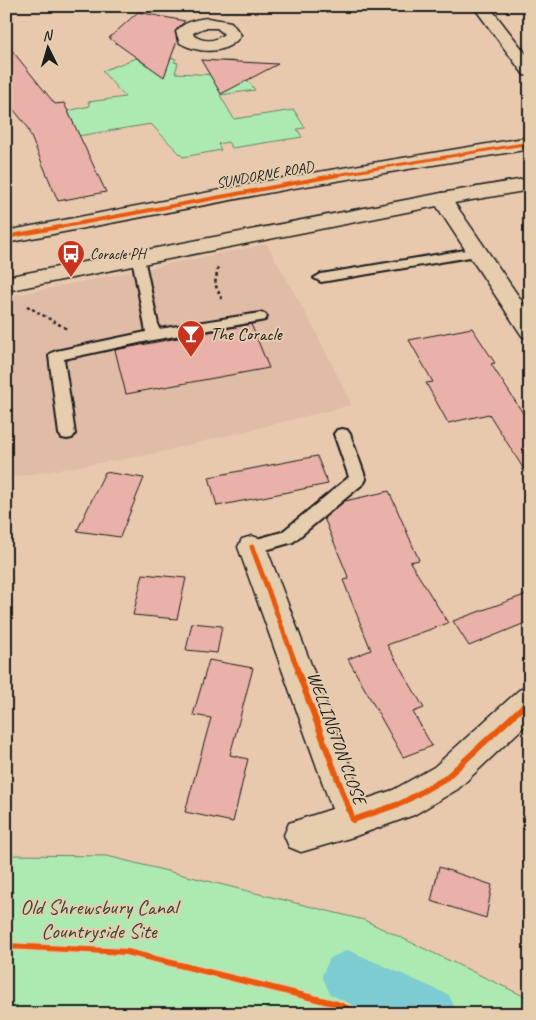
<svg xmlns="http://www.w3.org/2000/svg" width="536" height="1020" viewBox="0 0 536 1020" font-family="Caveat,sans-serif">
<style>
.built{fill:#e0bba6}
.green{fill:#adeab1;stroke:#648366}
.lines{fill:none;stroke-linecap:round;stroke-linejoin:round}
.canal{fill:#7bccd2;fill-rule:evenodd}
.building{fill:#e9b1a7;stroke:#1c1c1c}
.lane-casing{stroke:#1c1c1c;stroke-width:4}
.street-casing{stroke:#1c1c1c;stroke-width:3}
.secondary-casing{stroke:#1c1c1c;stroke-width:3}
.path{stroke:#1c1c1c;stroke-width:2.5;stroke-dasharray:3 3;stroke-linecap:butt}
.lane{fill:#e5cdae;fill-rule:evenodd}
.street{fill:#e5cdae;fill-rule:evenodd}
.secondary{fill:#e5cdae;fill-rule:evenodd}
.cycleway-far3-casing{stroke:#e5cdae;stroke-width:5}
.cycleway-far2-casing{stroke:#e5cdae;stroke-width:6}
.cycleway-far1-casing{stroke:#e5cdae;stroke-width:8}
.cycleway-casing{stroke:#e5cdae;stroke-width:9}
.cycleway-far3{stroke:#e8590c;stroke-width:3}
.cycleway-far2{stroke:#e8590c;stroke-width:4}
.cycleway-far1{stroke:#e8590c;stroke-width:5}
.cycleway{stroke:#e8590c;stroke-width:6}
.labels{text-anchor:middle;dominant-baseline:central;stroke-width:4;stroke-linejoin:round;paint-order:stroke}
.far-street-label{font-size:15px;fill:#1c1c1c;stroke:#e5cdae}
.far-poi-label{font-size:15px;fill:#1c1c1c;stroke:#e5cdae;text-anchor:start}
.poi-label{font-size:18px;fill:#1c1c1c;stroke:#e5cdae;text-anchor:start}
.street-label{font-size:18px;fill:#1c1c1c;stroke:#e5cdae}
.near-park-label{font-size:21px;fill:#39453a;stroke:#e5cdae}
</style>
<rect width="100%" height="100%" fill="#e8c9ae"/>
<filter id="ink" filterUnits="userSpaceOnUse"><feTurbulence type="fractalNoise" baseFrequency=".02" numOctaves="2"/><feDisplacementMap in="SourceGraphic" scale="10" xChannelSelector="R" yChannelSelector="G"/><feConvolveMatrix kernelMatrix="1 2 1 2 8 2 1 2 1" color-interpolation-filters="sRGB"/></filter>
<g filter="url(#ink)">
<path class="built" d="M267,244L315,330L352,405L148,455L13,477L6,423V297Z"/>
<path class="green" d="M136,58L148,66L173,58L176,59L174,62L178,63L175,73L217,75L222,61H233L255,90L220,95L234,119L294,110L305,128L297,129L302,137L232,148L228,142L218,144L221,150L183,157L151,124L53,140L66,126L74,125L68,111L90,106L88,102L125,97L102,71Z
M6,855L107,856L364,920L530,999V1014H6Z"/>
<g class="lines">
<path class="canal" d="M348,950L449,995L457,1014H371L330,994L322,976L330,958Z"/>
</g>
<path class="building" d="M138,12L185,21L175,31L177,41L164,77L109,38Z
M6,43L55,104L64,103L106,192L58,201L26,125L6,100Z
M201,60L278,64L221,94Z
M251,324L269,368L126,394L115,350Z
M472,328L495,363L491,364L530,424V479L489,414L448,423L426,383L433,382L409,340Z
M317,456L328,484L217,506L209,477Z
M105,472L144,478L120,537L77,531Z
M389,491L419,560L410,562L448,623L387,645L424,708L413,712L432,746L403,757L348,659L371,650L343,580L349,579L324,518L345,501Z
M143,574L186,578L177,619L133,615Z
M530,593V621L469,646L453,621Z
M192,623L222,626L217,653L186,650Z
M209,660L253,668L230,755L248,759L233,822L185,812L211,718L193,715Z
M439,867L492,885L486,918L431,901Z"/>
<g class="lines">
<defs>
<path id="lane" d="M477,248L482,249L483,252L482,255L321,282L314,278L321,274Z
M138,254L144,258L159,329L260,313L265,314L267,317L265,320L260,321L153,340L64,359L75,434L72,438L67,439L62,438L59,434L49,356L51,353L56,351L146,332L132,258Z
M342,429L347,430L350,434L366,479L364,483L293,542L252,554L246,552L244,547L246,542L282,532L349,477L334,434L337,430Z"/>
<path id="street" d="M473,6H489L530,59V76L524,75Z
M208,18L231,22L241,35C228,55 199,54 180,43L176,32C183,22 196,19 208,18ZM204,28H217L224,34C215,42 204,42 194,36L193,33Z
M530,137V149L294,188L6,243V231L294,176Z
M442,193L449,195L530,313V339L522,336L432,199L435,195Z
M252,536L262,539L266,547L363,800L393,790L434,767L519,690L530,686V721L458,789L414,815L353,837L301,852L289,847L284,835L289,823L332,809L238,547L242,539Z"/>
<path id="secondary" d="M530,178V190L442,205L6,291V277L442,193Z"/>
</defs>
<use href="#lane" class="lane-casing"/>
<use href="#street" class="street-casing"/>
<use href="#secondary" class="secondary-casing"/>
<path class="path" d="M218,268L215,284L222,300
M27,306L67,329"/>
<use href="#lane" class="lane"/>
<use href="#street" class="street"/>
<use href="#secondary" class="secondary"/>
<defs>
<path id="cycleway-far3" d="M330,176L530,143"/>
<path id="cycleway-far2" d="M6,237L338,175"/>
<path id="cycleway-far1" d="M252,547L299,673"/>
<path id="cycleway" d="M298,672L353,820L402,803L446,778L530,700
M6,946L127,952L337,1004L361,1014"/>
</defs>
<use href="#cycleway-far3" class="cycleway-far3-casing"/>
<use href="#cycleway-far2" class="cycleway-far2-casing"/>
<use href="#cycleway-far1" class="cycleway-far1-casing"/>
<use href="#cycleway" class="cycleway-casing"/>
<use href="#cycleway-far3" class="cycleway-far3"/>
<use href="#cycleway-far2" class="cycleway-far2"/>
<use href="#cycleway-far1" class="cycleway-far1"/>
<use href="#cycleway" class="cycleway"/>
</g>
</g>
<defs>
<symbol id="bus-pin" viewBox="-11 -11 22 30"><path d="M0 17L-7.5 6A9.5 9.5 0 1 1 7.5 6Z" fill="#c8321e" stroke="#e5cdae"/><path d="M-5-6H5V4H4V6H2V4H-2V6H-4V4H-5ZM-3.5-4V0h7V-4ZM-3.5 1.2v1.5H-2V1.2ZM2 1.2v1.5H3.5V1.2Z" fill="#fff"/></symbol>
<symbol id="bar-pin" viewBox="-11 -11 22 30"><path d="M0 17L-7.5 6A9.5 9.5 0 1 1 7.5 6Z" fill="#c8321e" stroke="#e5cdae"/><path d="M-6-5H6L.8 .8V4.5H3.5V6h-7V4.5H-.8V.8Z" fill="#fff"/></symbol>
</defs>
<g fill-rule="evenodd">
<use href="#bus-pin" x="55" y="238" width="32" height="43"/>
<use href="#bar-pin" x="175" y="318" width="32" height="43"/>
</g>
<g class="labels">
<g class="far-street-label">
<text transform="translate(265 175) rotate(-10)">SUNDORNE ROAD</text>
</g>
<g class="far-poi-label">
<text x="90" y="254">Coracle PH</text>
</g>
<g class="poi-label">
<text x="210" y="334">The Coracle</text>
</g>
<g class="street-label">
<text transform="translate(337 738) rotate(70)">WELLINGTON CLOSE</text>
</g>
<g class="near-park-label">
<text x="99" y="907">Old Shrewsbury Canal<tspan x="99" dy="24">Countryside Site</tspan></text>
</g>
</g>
<rect width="536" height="1020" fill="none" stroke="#e5cdae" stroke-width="25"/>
<rect x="12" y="12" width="511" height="995" fill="none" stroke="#1c1c1c" stroke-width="2" filter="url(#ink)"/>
<g transform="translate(48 48) rotate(355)" stroke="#e5cdae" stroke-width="4" paint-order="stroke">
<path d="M0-4L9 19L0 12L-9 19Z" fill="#1c1c1c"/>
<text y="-8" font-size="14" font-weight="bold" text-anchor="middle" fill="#1c1c1c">N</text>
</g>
</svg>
